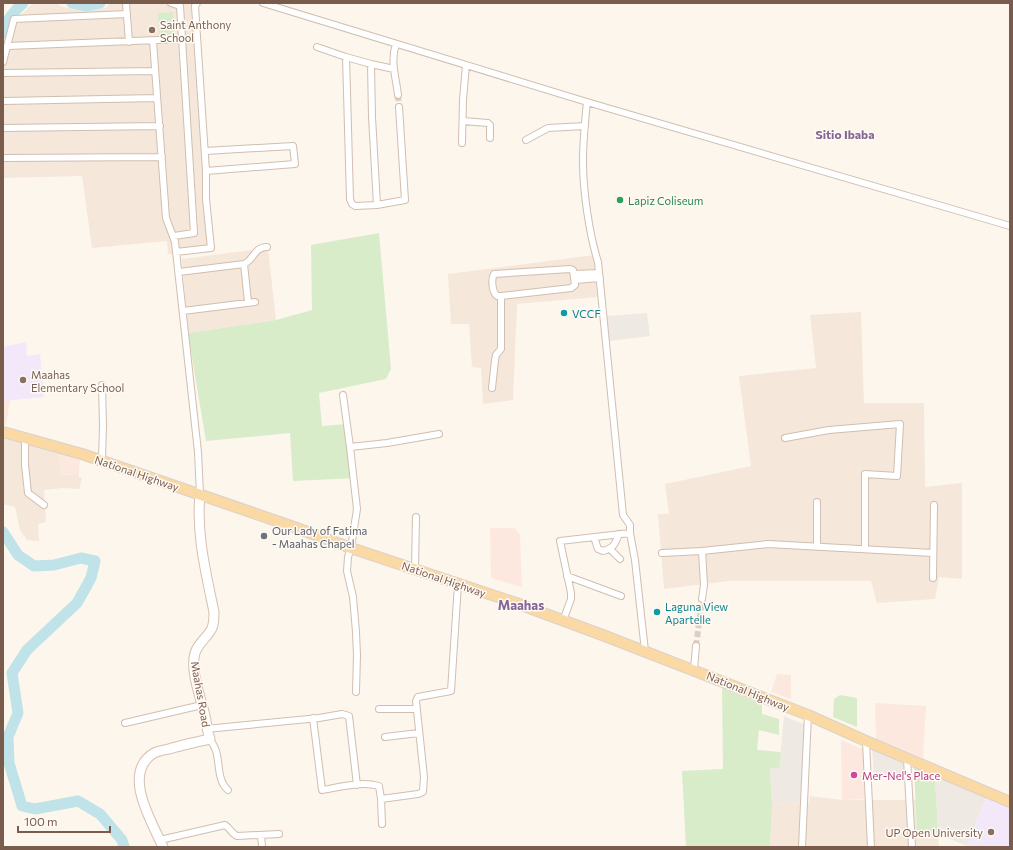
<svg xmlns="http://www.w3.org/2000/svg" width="1013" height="850" viewBox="0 0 1013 850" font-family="Commissioner,sans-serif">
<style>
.residential{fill:#f5e8da}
.commercial{fill:#fde8e0}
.industrial{fill:#efe9e4}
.education{fill:#f3e8fa}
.green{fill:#d8ecc9}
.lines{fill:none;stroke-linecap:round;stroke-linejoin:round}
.river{stroke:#bfe3e8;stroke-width:11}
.street-tunnel{stroke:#dcd0c4;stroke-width:6;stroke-dasharray:6 3;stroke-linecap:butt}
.street-casing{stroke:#d1beb0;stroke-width:8}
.secondary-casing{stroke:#d6c0b0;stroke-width:11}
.primary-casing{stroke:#dad1cd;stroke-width:12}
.street{stroke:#fff;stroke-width:6}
.secondary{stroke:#fff;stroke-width:9}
.primary{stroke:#fbd9a5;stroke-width:10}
.education-dot{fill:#8d6e63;stroke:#fffaf3;stroke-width:1.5}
.leisure-dot{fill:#2e9e5b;stroke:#fffaf3;stroke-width:1.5}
.culture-dot{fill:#0f9aa8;stroke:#fffaf3;stroke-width:1.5}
.worship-dot{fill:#6b7280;stroke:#fffaf3;stroke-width:1.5}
.hotel-dot{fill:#d1479c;stroke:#fffaf3;stroke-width:1.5}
.labels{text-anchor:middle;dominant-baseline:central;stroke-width:3;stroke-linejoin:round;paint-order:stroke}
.education-label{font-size:11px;fill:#785e54;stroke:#fffaf3;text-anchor:start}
.leisure-label{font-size:11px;fill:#27864d;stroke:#fffaf3;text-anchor:start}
.culture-label{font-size:11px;fill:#0d838f;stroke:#fffaf3;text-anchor:start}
.street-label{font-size:11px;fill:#7a5c4d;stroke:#fffaf3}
.worship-label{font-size:11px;fill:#5b616d;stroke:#fffaf3;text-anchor:start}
.hotel-label{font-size:11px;fill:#b23c85;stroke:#fffaf3;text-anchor:start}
.neighbourhood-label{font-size:12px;font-weight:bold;fill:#846695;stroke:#fffaf3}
.quarter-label{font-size:13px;font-weight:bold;fill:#846695;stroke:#fffaf3}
</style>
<rect width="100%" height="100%" fill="#fdf6ec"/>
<path class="residential" d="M39,3H56L63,7L85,11L105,8L111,3H196L210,249L168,254L167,241L92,248L82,176L3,178V59L15,21L32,4Z
M268,248L276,320L188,333L182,259Z
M594,255L597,297L517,304L513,400L483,404L481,368L472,367L469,324H451L448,274Z
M861,312L864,403H924L925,487L962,483V579L939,577L935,599L877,603L871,581H729L664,589L658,514H669L665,484L751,466L739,376L816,368L810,315Z
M3,438L59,453L61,475L79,474V477L82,478L79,489L63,488L44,490L46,522L38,524L39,541L27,540L20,530L15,507L3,504Z
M810,796L842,800H916L917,835L938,834L939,847H770L772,805L809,803Z"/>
<path class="commercial" d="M10,400L6,425L3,424V401Z
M59,453L80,458L79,474L61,475Z
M490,528H515L520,535L522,587L491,578Z
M777,674L791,675V699L771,692Z
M875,703L926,706L923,758L876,739Z
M841,740L865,750L868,799L842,800Z"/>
<path class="industrial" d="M647,313L650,336L609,341L607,316Z
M784,716L808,726L805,803L772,805L770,768H779Z
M872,748L907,761L908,776L874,775Z
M935,775L986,798L967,846L938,834Z"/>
<path class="education" d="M26,342L27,356L40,354L44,397L3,401V347Z
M986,798L1010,808V847H967Z"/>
<path class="green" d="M173,12L175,38L159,39L158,13Z
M379,233L391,369L386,379L319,393L322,426L348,424L355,478L293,481L290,433L206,441L188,333L276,320L312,310L311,245Z
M722,688L762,704V714L779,719V735L759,730L757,750L781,752L779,768H770L772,805L770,847H686L682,771L723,769Z
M840,695L857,698V727L833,717L834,699Z
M914,763L935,775L938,834L917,835Z"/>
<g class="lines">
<path class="river" d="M72,3L85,6L100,3
M3,33C5,22 15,10 23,3
M3,532L18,555L34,566L54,565L81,558L95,561L91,578L77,603L27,650L12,673L18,713L8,737L9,763L22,806L35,809L78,801L100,814L122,840L124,847"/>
<path class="street-tunnel" d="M398,95L399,107
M696,646L702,599"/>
<defs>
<path id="street" d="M126,3L129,42
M171,3L180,6L194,233L174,236
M263,3L587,102L1010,226
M153,41L166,218L175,242L198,452L200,494
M396,44C390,61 396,77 398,95
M8,46L182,39
M317,47L346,57
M3,62L14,19L127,14
M371,64L372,117L377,205
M394,69L371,64L346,57L350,199L352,204L355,206L377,205L405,200L399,107
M3,73L155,71
M3,101L157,98
M587,102C585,121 583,141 583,161C583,191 589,233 598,262L623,515L630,525V533L635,560L645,651
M463,121L488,123L490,125V138
M3,128L160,126
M526,140L548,128L585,126
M462,143L463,100L466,65
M205,151L293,146L295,164L206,171
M3,158L162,157
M176,252L211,248L206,199V171L195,6L197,3
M244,264L248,302
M570,269L573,270L575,285L571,288L501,296H497C492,292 491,279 494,274Z
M179,272L244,264C254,260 254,247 267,247
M574,274L599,273
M575,280L600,278
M183,311L255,302
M102,385L103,425L102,461
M492,388L495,360L496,355L501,349V296
M343,395L350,447L357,509L351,548L348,557L347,571L353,597L356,632L357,655L356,692
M785,438L829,430L900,424L897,476L865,474V549
M25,439V465L28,493L44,505
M350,447L387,443L439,434
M594,537L598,549L603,551C614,548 615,544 619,534
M817,546V502
M610,549L620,559
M702,551L704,585L702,599
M662,553L702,551L768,544L933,553
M415,569L416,517
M567,576L621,596
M933,578L934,505
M563,621L571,599V593L560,541L630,533
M694,669L696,646
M379,709H417
M313,718L322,790C340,787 361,781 379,786L381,799L382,824
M125,723L202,705
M206,729L319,718L342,714L349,716L357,785
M385,737L419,733
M210,739C212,743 215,747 216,751C220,763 217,781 228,790
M866,741L871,847
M907,758L912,847
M381,799L418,794L423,792L424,777L416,701L418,697L451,691L458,584
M261,835L262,847
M160,840L225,825C230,828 232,834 237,836L279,834
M802,847L808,715"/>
<path id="secondary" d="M163,847C152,822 121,773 154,753C158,751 164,750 169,749C182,745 196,742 210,739C206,728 207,721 204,712C200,696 190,669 195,653C198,643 208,637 212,628C214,623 214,617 214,612C206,573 196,534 200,494"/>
<path id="primary" d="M3,432L82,454L291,526L351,548L516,603L605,636L808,715L866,741L1010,802"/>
</defs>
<use href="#street" class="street-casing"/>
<use href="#secondary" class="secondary-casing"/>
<use href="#primary" class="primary-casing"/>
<use href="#street" class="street"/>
<use href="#secondary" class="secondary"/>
<use href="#primary" class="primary"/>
</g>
<g class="education-dot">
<circle cx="152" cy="30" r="4"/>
<circle cx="23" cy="380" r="4"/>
<circle cx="991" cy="832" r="4"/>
</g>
<circle class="leisure-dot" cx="620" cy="200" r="4"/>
<g class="culture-dot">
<circle cx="564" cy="313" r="4"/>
<circle cx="657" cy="612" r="4"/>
</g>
<circle class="worship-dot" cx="264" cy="536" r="4"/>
<circle class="hotel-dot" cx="854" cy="775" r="4"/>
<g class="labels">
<g class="education-label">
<text x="160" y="24">Saint Anthony<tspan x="160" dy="13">School</tspan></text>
<text x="31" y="374">Maahas<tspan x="31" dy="13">Elementary School</tspan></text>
<text x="983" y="832" text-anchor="end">UP Open University</text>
</g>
<g class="leisure-label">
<text x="628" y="200">Lapiz Coliseum</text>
</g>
<g class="culture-label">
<text x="572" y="313">VCCF</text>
<text x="665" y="606">Laguna View<tspan x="665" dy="13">Apartelle</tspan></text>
</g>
<g class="street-label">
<text transform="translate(137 473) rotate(19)">National Highway</text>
<text transform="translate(444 579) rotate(19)">National Highway</text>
<text transform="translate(748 691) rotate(22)">National Highway</text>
<text transform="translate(201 694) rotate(80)">Maahas Road</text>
</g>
<g class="worship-label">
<text x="272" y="530">Our Lady of Fatima<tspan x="272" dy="13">- Maahas Chapel</tspan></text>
</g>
<g class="hotel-label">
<text x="862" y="775">Mer-Nel's Place</text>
</g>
<g class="neighbourhood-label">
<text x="845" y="134">Sitio Ibaba</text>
</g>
<g class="quarter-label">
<text x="521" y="605">Maahas</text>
</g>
</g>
<rect width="1013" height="850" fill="none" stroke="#7a5c4d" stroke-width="8"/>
<path d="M18 826v6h92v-6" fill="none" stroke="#7a5c4d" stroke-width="2"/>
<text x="24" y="826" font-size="12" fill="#7a5c4d" stroke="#fffaf3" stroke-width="3" paint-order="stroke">100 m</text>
</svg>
